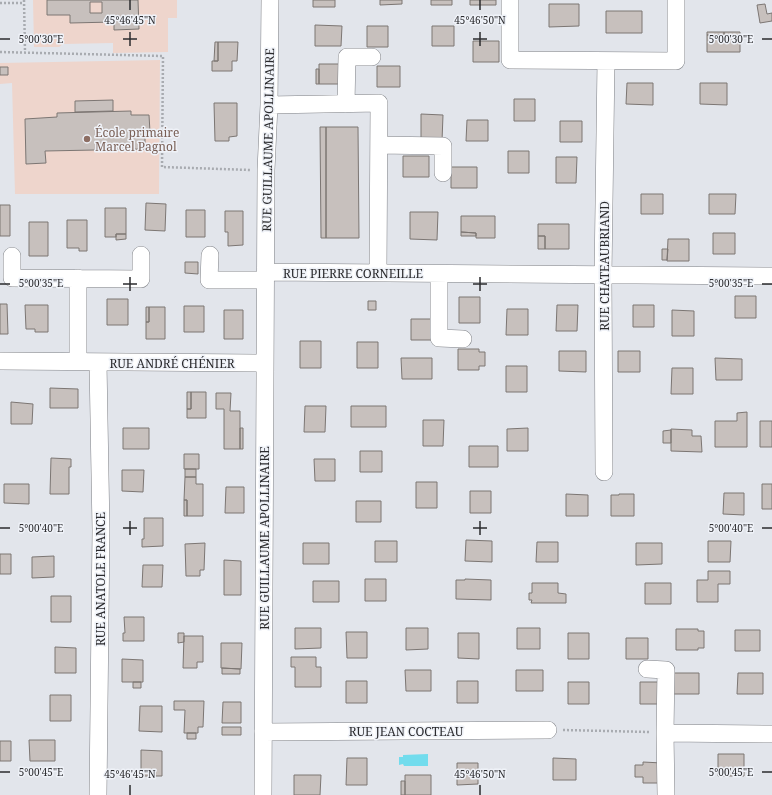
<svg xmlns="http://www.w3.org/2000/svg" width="772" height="795" viewBox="0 0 772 795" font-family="'Noto Serif',serif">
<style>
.education{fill:#eed5cc}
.water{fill:#72dced}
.building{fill:#c7c0bd;stroke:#7c7673;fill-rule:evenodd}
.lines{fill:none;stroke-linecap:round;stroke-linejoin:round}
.minor-casing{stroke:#7f8186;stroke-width:18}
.path{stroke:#a8abb0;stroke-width:2.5;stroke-dasharray:2 2;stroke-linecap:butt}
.minor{stroke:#fff;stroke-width:17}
.ticks{fill:none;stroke:#2b2b2e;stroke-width:1.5}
.education-dot{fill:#8d6e63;stroke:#eff2f8;stroke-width:1.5}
.labels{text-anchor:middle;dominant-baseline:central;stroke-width:3;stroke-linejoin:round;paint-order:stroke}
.education-label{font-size:12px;fill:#785e54;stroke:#eff2f8;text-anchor:start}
.street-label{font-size:12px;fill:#2b2b2e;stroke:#eff2f8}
.ticks-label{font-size:10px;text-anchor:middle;fill:#2b2b2e;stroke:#eff2f8;stroke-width:3;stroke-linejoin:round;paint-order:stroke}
</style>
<rect width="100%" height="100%" fill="#e2e5eb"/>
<path class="education" d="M33,0H177V18H168V52L113,53V43L63,44L59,47H34Z
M160,60L159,194H15L12,83L0,84V63Z"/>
<path class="water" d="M428,754V766H404L403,764L399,765V757H403V755Z"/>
<path class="building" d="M47,0H138L139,29L114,30V22L70,23V15H47ZM90,2H102V13H90Z
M313,0H335V7H313Z
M380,0H402V4L380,5Z
M431,0H452V5H431Z
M470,0H496V5H470Z
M549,4H579V26L549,27Z
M765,4L767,14L772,13V21L760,23L757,5Z
M606,11H642V33H606Z
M315,25L342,26L341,46H315Z
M367,26H388V47H367Z
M432,26H454V46H432Z
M707,32H724V35H707Z
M724,32H740V52H707V35H724Z
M473,41H499V62H473Z
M215,42H218V61H214Z
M218,42H238L237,61H232V71H212V61H218Z
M319,64H341V84H319Z
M377,66H400V87H377Z
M0,67H8V75H0Z
M316,69H319V84H316Z
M627,83H653V105L626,104Z
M700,83H727V105L700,104Z
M514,99H535V121H514Z
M113,100V111L75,112V101Z
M214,103H237V136L229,137V141H215Z
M131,111V115H149L150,132H145V149L45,151L46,163L26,164L25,119L57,117V113Z
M421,114L443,115L442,141L421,140Z
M467,120H488V141H466Z
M560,121H582V142H560Z
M320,127H326V238H321Z
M326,127H358L359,238H326Z
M508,151H529V173H508Z
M403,156H429V177H403Z
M556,157H577L576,183H556Z
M451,167H477V188H451Z
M641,194H663V214H641Z
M709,194H736L735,214H709Z
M146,203L166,204L165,231L145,230Z
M0,205H10V236H0Z
M105,208H126V234H116V237H105Z
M186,210H205V237H186Z
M225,211H243V245L228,246V232H225Z
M410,212H438L437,240L410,239Z
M461,216H495V238H476V233L461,232Z
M67,220H87V251H79V248H67Z
M29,222H48V256H29Z
M538,224H569V249H545V236H538Z
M461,232L476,233V236H461Z
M713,233H735V254H713Z
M116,234H126V239L116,240Z
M538,236H545V249H538Z
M668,239H689V261H667Z
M662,249H668L667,260H662Z
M185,262H198V274L185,273Z
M735,296H756V318H735Z
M459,297H480V323H459Z
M107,299H128V325H107Z
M368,301H376V310H368Z
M0,304H7L8,334H0Z
M25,305H48V332H35V329H26Z
M557,305H578L577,331H556Z
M633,305H654V327H633Z
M184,306H204V332H184Z
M146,307H149V322H146Z
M149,307H165V339H146V322H149Z
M507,309H528V335H506Z
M224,310H243V339H224Z
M672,310L694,311V336H672Z
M411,319H433V340H411Z
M300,341H321V368H300Z
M357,342H378V368H357Z
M458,349H479V352H485V366H479V370H458Z
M559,351H586V372L559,371Z
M618,351H640V372H618Z
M401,358H432V379H402Z
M715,358L742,359V380H716Z
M506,366H527V392H506Z
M672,368H693V394H671Z
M50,388L78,389V408H50Z
M187,392H191V409H187Z
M191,392H206V418H187V409H191Z
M216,393H231L230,411H240V449H224V409H216Z
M11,402L33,404L32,424H11Z
M305,406H326L325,432H304Z
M351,406H386V427H351Z
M747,412V447H715V421H737V413Z
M423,420H444L443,446H423Z
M760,421H772V447H760Z
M123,428H149V449H123Z
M240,428H243V449H240Z
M528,428V451H507V429Z
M671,429L692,430V436H701L702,452L671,451Z
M671,430V443H663V431Z
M469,446H498V467H469Z
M360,451H382V472H360Z
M184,454H199V469H184Z
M51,458L71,459V467H69V494H50Z
M314,459H335V481H315Z
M185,469H196V477H185Z
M122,470H144L143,492L122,491Z
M185,477H196V484H203V516H187V500H184Z
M416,482H437V508H416Z
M4,484H29V504L4,503Z
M762,484H772V509H762Z
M226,487H244V513H225Z
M470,491H491V513H470Z
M724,493H744V515L723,514Z
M566,494L588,495V516H566Z
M619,494H634V516H611V495H619Z
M184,500H187V516H184Z
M356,501H381V522H356Z
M144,518H163V546L142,547V539H144Z
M466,540L492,541V562L465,561Z
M375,541H397V562H375Z
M708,541H731L730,562H708Z
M537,542H558V562H536Z
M205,543L204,570H200V576H186L185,544Z
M303,543H329V564H303Z
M636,543H662V564L636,565Z
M0,554H11V574H0Z
M54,556V577L32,578V557Z
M224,560L241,561V595H224Z
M143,565H163L162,587H142Z
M708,571H730V584H718V602H697V580H708Z
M365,579H386V601H365Z
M465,579L491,580V600L456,599V580H465Z
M313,581H339V602H313Z
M532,583H558V593L566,594V603H531L532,600H529V593H532Z
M645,583H671V604H645Z
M51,596H71V622H51Z
M124,617H144V641H123V633H125Z
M295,628H321V648L295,649Z
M406,628H428V649L406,650Z
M517,628H540V649H517Z
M676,629H698V631H704V648H698V650H676Z
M735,630H760V651H735Z
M346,632H367V658H347Z
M178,633H184V642L178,643Z
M458,633H479V659L458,658Z
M568,633H589V659H568Z
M184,636H203V662H197V668H183Z
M626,638H648V659H626Z
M221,643H242L241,669L221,668Z
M55,647L76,648V673H55Z
M291,657H316V667H321V687H295V667H291Z
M122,659L143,660V682H122Z
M222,668L240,669V674H222Z
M405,670H431V691H406Z
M516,670H543V691H516Z
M673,673H699V694H673Z
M738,673H763V694H737Z
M346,681H367V703H346Z
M457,681H478V703H457Z
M133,682H141V688H133Z
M568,682H589V704H568Z
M640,682H662V704H640Z
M50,695H71V721H50Z
M174,701H204L203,727H198V733H184L185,710H174Z
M223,702H241V723H222Z
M140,706H162V732L139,731Z
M222,727H241V735H222Z
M187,733H196V739H187Z
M29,740H55V761H30Z
M0,741H11V761H0Z
M141,750L162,751V776H141Z
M718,754H744V776H718Z
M347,758H367V785H346Z
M553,758L576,759V780H553Z
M643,762L662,763V783H643V777H635V765H643Z
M457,763H478V784L457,785Z
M294,775H321L320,795H294Z
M405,775H431V795H405Z
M401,781H405V795H401Z"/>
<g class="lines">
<defs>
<path id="minor" d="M510,0V60L676,61V0
M346,104L347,57H372
M269,105L379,103L378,273
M379,145L443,146V173
M210,255L209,280H265
M12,256V278L141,279V255
M266,272L772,276
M439,274V338L463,339
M78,278V361
M0,361L265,363
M98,363L101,530L98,795
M604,472L603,275L606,61
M647,669L666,670L665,733L772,734
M263,732L548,730
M665,733L666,795
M263,795L266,170L269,105L270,0"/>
</defs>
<use href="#minor" class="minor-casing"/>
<path class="path" d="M24,0L25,52
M0,3H24
M0,52L163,56L162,167L251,170
M563,730L650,732"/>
<use href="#minor" class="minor"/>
</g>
<path class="ticks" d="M130,0V10M480,0V10M130,32V46M480,32V46M0,39H10M123,39H137M473,39H487M762,39H772M130,277V291M480,277V291M0,284H10M123,284H137M473,284H487M762,284H772M130,521V535M480,521V535M0,528H10M123,528H137M473,528H487M762,528H772M0,772H10M762,772H772M130,785V795M480,785V795"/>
<circle class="education-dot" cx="87" cy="139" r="4"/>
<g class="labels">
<g class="education-label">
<text x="95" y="132">École primaire<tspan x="95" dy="14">Marcel Pagnol</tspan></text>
</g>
<g class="street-label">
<text transform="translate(268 140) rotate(-89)">RUE GUILLAUME APOLLINAIRE</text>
<text transform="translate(604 266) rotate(-90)">RUE CHATEAUBRIAND</text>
<text x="353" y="273">RUE PIERRE CORNEILLE</text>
<text x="172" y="363">RUE ANDRÉ CHÉNIER</text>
<text transform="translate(264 538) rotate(-90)">RUE GUILLAUME APOLLINAIRE</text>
<text transform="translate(100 579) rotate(-90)">RUE ANATOLE FRANCE</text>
<text x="406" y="731">RUE JEAN COCTEAU</text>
</g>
</g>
<g class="ticks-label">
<text x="130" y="24">45°46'45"N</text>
<text x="480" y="24">45°46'50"N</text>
<text x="731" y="43">5°00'30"E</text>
<text x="41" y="43">5°00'30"E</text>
<text x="731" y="287">5°00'35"E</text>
<text x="41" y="287">5°00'35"E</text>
<text x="731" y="532">5°00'40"E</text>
<text x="41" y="532">5°00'40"E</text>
<text x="731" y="776">5°00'45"E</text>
<text x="41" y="776">5°00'45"E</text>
<text x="130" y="778">45°46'45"N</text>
<text x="480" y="778">45°46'50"N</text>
</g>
</svg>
